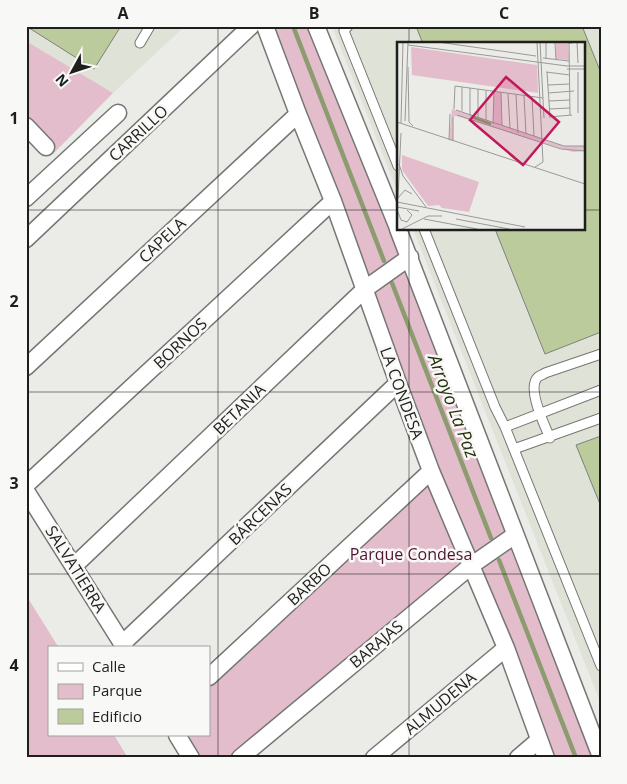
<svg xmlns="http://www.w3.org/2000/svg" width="627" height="784" viewBox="0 0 627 784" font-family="'Open Sans',sans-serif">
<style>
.built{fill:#dee2d7}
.green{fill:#e3bdcc}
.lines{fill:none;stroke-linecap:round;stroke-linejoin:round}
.stream{stroke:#8c9c6f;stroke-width:4.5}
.building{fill:#bbcb9c;stroke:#7f807d}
.lane-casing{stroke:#767774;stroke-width:11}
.street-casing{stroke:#767774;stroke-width:19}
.lane{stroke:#fff;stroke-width:9}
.street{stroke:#fff;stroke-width:16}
.grid{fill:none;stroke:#1e1e1d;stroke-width:1;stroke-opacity:0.55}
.labels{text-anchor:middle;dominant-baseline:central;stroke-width:5;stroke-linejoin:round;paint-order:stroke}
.street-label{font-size:16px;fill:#1e1e1d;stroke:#f8f9f6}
.park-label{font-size:16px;fill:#4f1332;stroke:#f8f9f6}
.water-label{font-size:18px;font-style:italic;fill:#252f0c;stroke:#f8f9f6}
.inset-river{fill:none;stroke:#8c9c6f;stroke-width:2.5}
.inset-road{fill:none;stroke:#999a97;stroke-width:1}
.view{fill:#c2185b;fill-opacity:0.15;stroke:#c2185b;stroke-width:2.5}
.inset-edge{fill:none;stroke:#1e1e1d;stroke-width:2.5}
.neatline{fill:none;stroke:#1e1e1d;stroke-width:2}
.grid-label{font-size:16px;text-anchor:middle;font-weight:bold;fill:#1e1e1d}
</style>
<rect width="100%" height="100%" fill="#ebece8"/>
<path class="built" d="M26,26H185L113,93L26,41Z
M332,26H599L601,30V704L413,229H583V44H398V193Z"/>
<path class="green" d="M265,26H316L601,758H546L472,565L240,758H191L177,735H209V677L431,471Z
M26,41L113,93L53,154L26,126Z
M26,595L59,648H49V735H114L128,758H26Z"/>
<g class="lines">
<path class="stream" d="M293,26L384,261
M392,283L491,538
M499,560L576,758"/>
</g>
<path class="building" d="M26,26H121L94,69Z
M416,26H582L601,73V332L545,354L495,229H583V44H423Z
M601,436V504H600L576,445Z"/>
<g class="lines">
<defs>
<path id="lane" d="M348,26L344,31L398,166
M140,43L150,26
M424,229L495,407L505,427L601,390
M505,427L601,666
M550,438C545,426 526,388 538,377C540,375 543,375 545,373L601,354
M514,449L601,418"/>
<path id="street" d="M265,26L298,114L333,201L398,383L431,471L506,648L546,758
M316,26L398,228
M26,126L46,147
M26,198L118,113
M398,229L601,757
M26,239L251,26
M26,367L298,114
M26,485L333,201
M26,491L125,648
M74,566L365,289L410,257
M122,644L398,383
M209,677L431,471
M177,735L191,758
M240,758L472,565L515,535
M374,758L506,648
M518,758L539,740"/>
</defs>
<use href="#lane" class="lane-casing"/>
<use href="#street" class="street-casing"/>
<use href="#lane" class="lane"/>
<use href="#street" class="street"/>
</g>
<path class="grid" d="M218,26V758M409,26V44M26,210H398M583,210H601M409,229V758M26,392H601M26,574H601"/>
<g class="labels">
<g class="street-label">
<text transform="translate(138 133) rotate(-43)">CARRILLO</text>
<text transform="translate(162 240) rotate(-43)">CAPELA</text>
<text transform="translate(180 343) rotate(-43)">BORNOS</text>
<text transform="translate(402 393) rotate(70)">LA CONDESA</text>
<text transform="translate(239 409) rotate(-44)">BETANIA</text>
<text transform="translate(260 514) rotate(-44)">BÁRCENAS</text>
<text transform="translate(76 569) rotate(58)">SALVATIERRA</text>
<text transform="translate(309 584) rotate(-43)">BARBO</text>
<text transform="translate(376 644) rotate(-40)">BARAJAS</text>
<text transform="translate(440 703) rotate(-40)">ALMUDENA</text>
</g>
<g class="park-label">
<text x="411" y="554">Parque Condesa</text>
</g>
<g class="water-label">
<text transform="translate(454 406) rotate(69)">Arroyo La Paz</text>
</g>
</g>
<g transform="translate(397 42)">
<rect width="188" height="188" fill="#ebece8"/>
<path d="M159,1L171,2L172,18L159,17ZM14,5L140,23L141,51L15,33ZM97,49L104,50L105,83L167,104H187V109L176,110L59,74L56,75V99L52,98L55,67L96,80ZM5,113L82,140L72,170L45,166L42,163L31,164L5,128Z" fill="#e3bdcc"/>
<path class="inset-river" d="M75,75L94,82"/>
<path class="inset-road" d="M41,0L139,14M143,0L147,76M149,0V16M156,0L175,1M172,0L173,73M180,0L181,21M158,1L159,18M11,3L170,24H188M146,16L172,19M11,25L12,80L16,84M170,27H188M149,30L173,33M150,30L153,75M181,30V71M151,43L173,42M73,46V74M104,50L105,83M151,51L177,49M111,52L113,86M119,53L121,91M127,54L129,92M135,55L137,94M152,59L173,58M57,67L58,44L146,56M152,67L173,66M59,68L167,104H188M65,69V45M60,73L164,107L188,109M56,75V99M81,75V47M152,75L175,73M89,78V49M8,79L11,0M0,80L188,142M4,81L6,0M96,82L97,49M52,98L53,72M2,122L6,134L29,165M138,125L146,120L140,0M1,155L4,91M1,156L8,148L15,152M0,160L128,185M0,165L22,169M1,170L4,178L10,180L15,173L10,168M27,177L80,187M59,177L112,187M5,187L31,174H45"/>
<path class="view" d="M109,35L162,80L126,123L73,78Z"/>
<rect width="188" height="188" class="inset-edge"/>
</g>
<rect width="627" height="784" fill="none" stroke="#f8f9f6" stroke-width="55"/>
<rect x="48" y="646" width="162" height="90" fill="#f8f9f6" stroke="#a1a19f"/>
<rect x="58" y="663" width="25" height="8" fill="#ffffff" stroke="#a1a19f"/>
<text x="92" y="672" font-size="15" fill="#1e1e1d">Calle</text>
<rect x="58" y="684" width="25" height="15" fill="#e3bdcc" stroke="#a1a19f"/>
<text x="92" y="696" font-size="15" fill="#1e1e1d">Parque</text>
<rect x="58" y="709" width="25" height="15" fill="#bbcb9c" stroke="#a1a19f"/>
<text x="92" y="722" font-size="15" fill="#1e1e1d">Edificio</text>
<g transform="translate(72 72) rotate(230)" stroke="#f8f9f6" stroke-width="4" paint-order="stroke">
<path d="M0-4L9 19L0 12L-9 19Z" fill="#1e1e1d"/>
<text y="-8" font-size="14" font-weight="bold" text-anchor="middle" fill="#1e1e1d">N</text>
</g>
<rect x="28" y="28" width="572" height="728" class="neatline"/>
<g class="grid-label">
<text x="123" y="19">A</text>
<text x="314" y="19">B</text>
<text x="504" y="19">C</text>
<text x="14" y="124">1</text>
<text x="14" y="307">2</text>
<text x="14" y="489">3</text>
<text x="14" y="671">4</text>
</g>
</svg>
